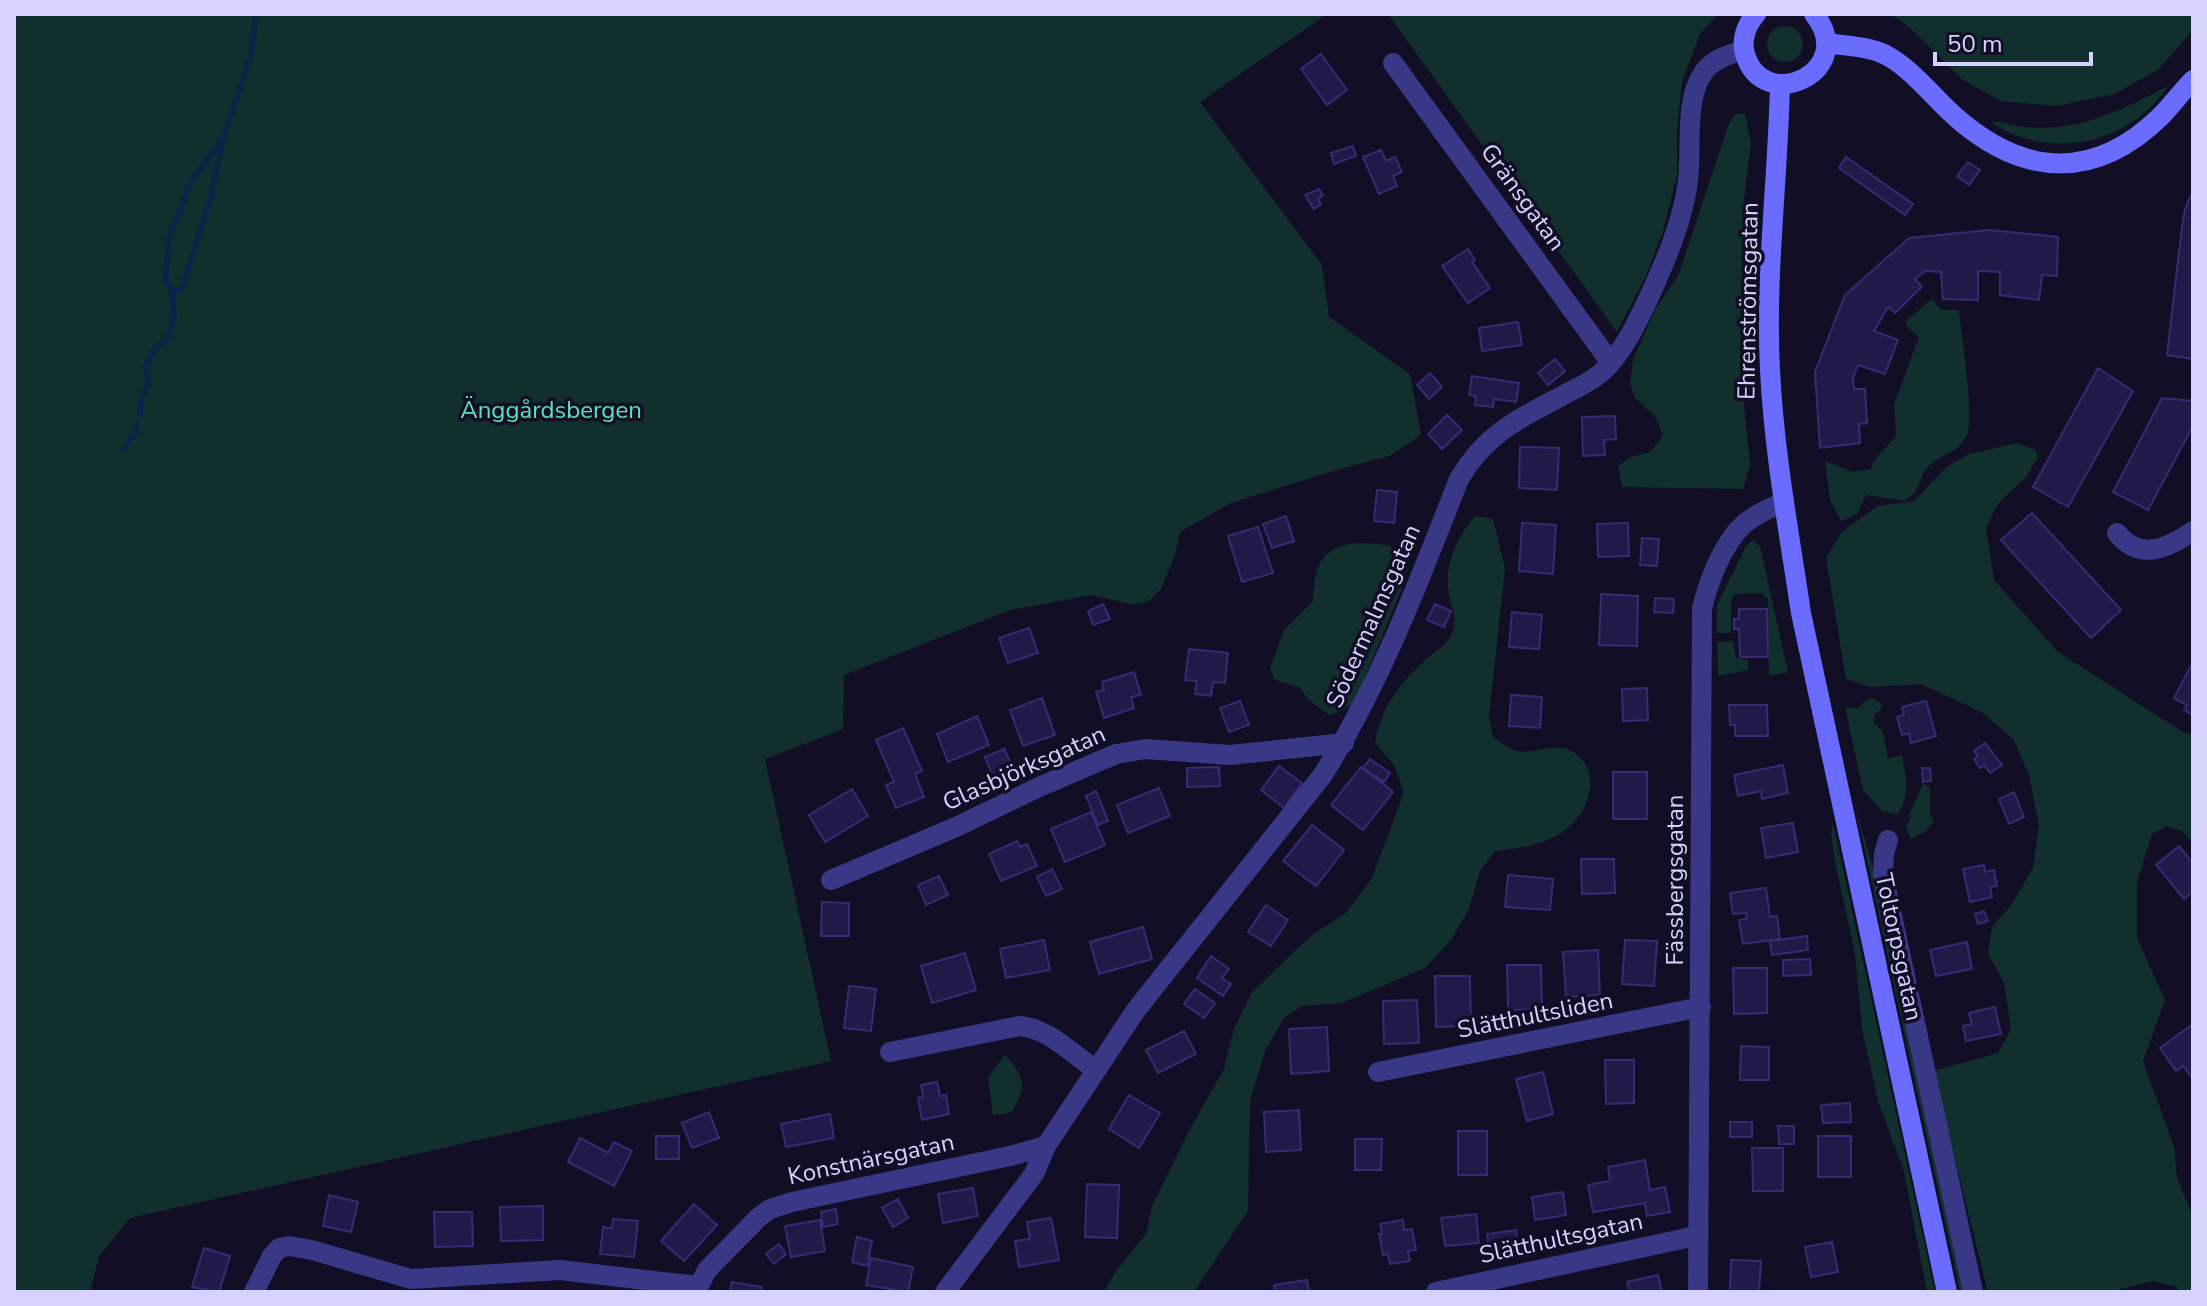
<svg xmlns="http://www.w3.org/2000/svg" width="2207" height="1306" viewBox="0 0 2207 1306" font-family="'Nunito Sans',sans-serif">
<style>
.green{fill:#11302d}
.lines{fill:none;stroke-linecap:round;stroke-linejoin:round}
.stream{stroke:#0a2448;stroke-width:6}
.building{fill:#211947;stroke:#362b74;stroke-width:2}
.street{stroke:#383886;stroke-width:20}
.secondary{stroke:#696cff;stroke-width:20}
.labels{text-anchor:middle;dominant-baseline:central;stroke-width:7;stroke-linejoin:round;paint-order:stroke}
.street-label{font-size:24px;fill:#d6d2ff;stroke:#110e25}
.park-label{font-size:24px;fill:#5ae3bb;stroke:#110e25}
</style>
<rect width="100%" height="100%" fill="#110e25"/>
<path class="green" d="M14,14H1327L1200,102L1322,265L1329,317L1410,374L1421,435L1389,456L1333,471L1231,503L1180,532L1175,555L1161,589L1149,601L1133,605L1092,595L1010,610L844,675L843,729L765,759L831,1061L130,1218L99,1256L90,1292H14Z
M1388,14H1718L1700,34L1682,82L1677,130V175L1663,231L1645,278L1617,332Z
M1891,14H2193V30L2159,69L2115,94L2056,106L2001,101L1963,80L1909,27Z
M1767 44a18 18 0 1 1 36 0a18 18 0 1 1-36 0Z
M2168,86C2131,144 2048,162 1991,122L1995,121C2061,140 2110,116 2168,86Z
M1735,114H1745L1751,143L1744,200L1740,363L1750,465L1743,489L1622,487L1618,467L1630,457L1650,452L1663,436L1655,416L1635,398L1630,384L1633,360L1655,310L1678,276L1728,126Z
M1932,299L1941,310H1959C1961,333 1975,419 1967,435C1958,454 1941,454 1929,466C1917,478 1924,488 1905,501L1866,495L1857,514L1841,521L1830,500L1825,461L1853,472L1871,469L1872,463L1896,436L1894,404L1919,337L1909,329L1905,322Z
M2017,443L2036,450L2038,458L2026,477L1998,504L1986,527L1994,580L2058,652L2183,732L2193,735V843L2182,831L2167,826L2152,834L2137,882V938L2165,1000L2143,1061L2174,1147L2177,1178L2193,1217V1292H2179L2177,1287L2154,1281L2109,1292H1988L1933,1071L1998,1053L2011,1029L2004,982L1988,954L1992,927L2012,904L2033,868L2039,825L2029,775L2014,740L1983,713L1921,684L1871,687L1846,679L1826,558L1841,533L1877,506L1914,501L1948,466L1969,454Z
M1475,516L1493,519L1505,568L1489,716L1493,737C1499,741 1507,748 1514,750C1530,756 1553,743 1569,750C1604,766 1591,812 1565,830C1544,845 1519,848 1495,851L1480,871L1469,909L1451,940L1425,968L1342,1003L1301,1006L1284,1018L1265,1051L1250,1101L1248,1211L1194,1292H1104L1116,1271L1146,1234L1152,1206L1190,1129L1224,1069L1234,1029L1252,992L1311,936L1346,913L1372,878L1404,792L1394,765L1375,743C1381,706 1401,681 1429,657C1437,650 1446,645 1451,635C1459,617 1452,613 1449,594C1444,564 1456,539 1475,516Z
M1753,540L1760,547L1788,672L1769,676L1768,599L1762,593L1735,594L1731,600V633H1717V605L1746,546Z
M1358,543C1377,544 1395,542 1407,559L1405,581L1353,706L1329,715L1309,700L1299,687L1275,680L1270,668L1284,630L1313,601C1315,565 1319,548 1358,543Z
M1733,641L1736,658L1748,660V670L1718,676L1717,642Z
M1873,698L1881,704L1882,708L1874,715V723L1883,731L1888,759L1902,755C1905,775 1912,796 1897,814L1882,811L1863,790L1845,707L1859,708L1867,699Z
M1923,784L1930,787V814L1934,821L1925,832L1911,839L1906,827L1911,817L1909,815Z
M1856,809L1872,864L1964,1292H1960Z
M1833,823L1935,1292H1927L1904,1171L1879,1104L1862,1029L1855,954L1834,857L1831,832Z
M1005,1055C1026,1078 1027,1086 1011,1113L993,1115L988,1077Z"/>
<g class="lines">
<path class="stream" d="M172,292L182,289L211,197L223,138L251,56L256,14
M140,414L141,399L149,382L145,367L153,352L168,337L174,319L172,292L165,278L169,238L191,182L223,138
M124,448L135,434L137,425"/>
</g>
<path class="building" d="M1321,54L1347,90L1327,105L1301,69Z
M1353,146L1356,156L1334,164L1331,153Z
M1381,150L1386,161L1395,157L1402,172L1393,176L1397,186L1379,194L1363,157Z
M1846,157L1913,204L1905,215L1839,168Z
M1968,162L1980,170L1969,185L1957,176Z
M1319,189L1323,195L1318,199L1321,204L1314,209L1305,195Z
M2193,191V359L2167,355L2182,227L2185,209Z
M1989,230L2058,237L2057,276L2042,275L2039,300L2000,295V272L1978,271V300L1943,299L1941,272L1925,271L1915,279L1922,287L1895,313L1888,307L1874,331L1898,340L1885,374L1858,365L1853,378L1854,389H1865L1867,423L1859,424L1860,443L1820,448L1815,372L1845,295L1909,238Z
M1468,249L1475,260L1472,262L1490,288L1468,303L1442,266Z
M1518,322L1522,345L1482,351L1479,328Z
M1555,359L1565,371L1548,385L1538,373Z
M2098,368L2133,391L2068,507L2033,487Z
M1430,373L1442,387L1429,399L1417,385Z
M1472,376L1519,383L1516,402L1494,399L1493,407L1475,405L1476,396L1469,395Z
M2162,398L2193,401V426L2148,510L2113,492Z
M1447,415L1462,430L1442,449L1428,434Z
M1615,416L1616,439L1604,440L1605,455L1583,456L1582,417Z
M1520,447L1559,448L1557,490L1519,488Z
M1377,490L1397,492L1394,523L1374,521Z
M2032,513L2121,610L2091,638L2001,540Z
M1286,516L1294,541L1272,548L1263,524Z
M1522,523L1556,525L1553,574L1519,571Z
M1628,523L1629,556L1598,557L1597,524Z
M1258,527L1273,573L1242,582L1228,536Z
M1642,538L1659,539L1657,566L1640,565Z
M1601,594L1638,596L1637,646L1599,645Z
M1655,598L1674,599L1673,613L1654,612Z
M1103,604L1110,619L1093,625L1088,611Z
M1435,604L1451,611L1444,627L1427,620Z
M1739,609H1767L1768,657H1740L1739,629H1734V619H1739Z
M1512,612L1542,615L1539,649L1509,647Z
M1029,628L1038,653L1008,663L999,638Z
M1189,649L1228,653L1225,683L1213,682L1211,696L1195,694L1197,681L1185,680Z
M2193,662V715L2184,710L2187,705L2174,698Z
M1134,672L1141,695L1131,697L1134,708L1104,718L1096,692L1104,690L1102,682Z
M1647,688L1648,720L1623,721L1622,689Z
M1511,695L1542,697L1540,728L1509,726Z
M1042,698L1055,735L1023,746L1010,710Z
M1240,701L1249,725L1229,732L1220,708Z
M1926,701L1936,736L1911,743L1909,733L1902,735L1897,717L1904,715L1902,707Z
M1729,705H1767L1768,736H1735V725H1730Z
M977,716L989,745L948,762L937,734Z
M903,728L922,771L915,774L924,797L896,808L886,785L894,782L876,740Z
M1985,743L2002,765L1990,773L1984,765L1980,768L1974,759L1978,756L1974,751Z
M1004,749L1014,770L994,779L985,757Z
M1370,759L1390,773L1384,782L1363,768Z
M1783,765L1788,793L1762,799L1761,791L1738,796L1734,775Z
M1279,766L1302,783L1284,808L1261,790Z
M1219,767L1220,786L1187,787V768Z
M1361,767L1393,792L1363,830L1331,805Z
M1922,768H1930L1931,781L1923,782Z
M1613,772H1647V819H1613Z
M1159,788L1170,816L1128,833L1117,805Z
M852,789L868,816L825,842L809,815Z
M1096,791L1108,821L1098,825L1086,796Z
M2014,792L2024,817L2009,824L1999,799Z
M1091,812L1105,845L1065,862L1051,829Z
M1793,823L1798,852L1766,858L1761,828Z
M1312,825L1344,850L1316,886L1283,861Z
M1017,841L1020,847L1027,844L1037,866L1001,881L989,854Z
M2179,846L2193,863V891L2184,899L2156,865Z
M1581,859H1614L1615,893L1582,894Z
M1984,865L1985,872L1994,870L1997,886L1990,887L1992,897L1970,902L1963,869Z
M1052,869L1062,889L1046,896L1037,877Z
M1508,875L1553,879L1550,910L1505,907Z
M939,876L948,895L926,905L918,885Z
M1766,888L1770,917L1777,916L1780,939L1743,944L1739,920L1747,919L1746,913L1733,914L1730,893Z
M822,902L849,903V936H821Z
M1266,905L1288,920L1271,946L1248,932Z
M1984,911L1988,921L1978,924L1975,914Z
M1143,927L1152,959L1099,974L1090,942Z
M1807,936L1808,950L1772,955L1770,941Z
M1044,940L1050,970L1006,978L1000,949Z
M1625,940L1657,941L1654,986L1622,984Z
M1967,942L1972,969L1936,976L1930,950Z
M1598,950L1600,995L1566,997L1563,952Z
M965,953L976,990L932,1003L921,966Z
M1211,956L1229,969L1222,978L1231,984L1223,996L1197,978Z
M1810,959L1811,975L1783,976V960Z
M1507,965H1541L1542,1009L1508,1010Z
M1733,968H1767V1013L1734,1014Z
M1435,976H1470L1471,1026L1436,1027Z
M849,986L876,989L871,1031L844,1028Z
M1195,989L1215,1003L1204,1018L1184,1004Z
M1417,1000L1419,1043L1384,1044L1383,1001Z
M1995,1007L2001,1034L1966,1041L1963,1026L1972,1024L1969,1013Z
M2193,1024V1079L2183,1066L2176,1071L2160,1048Z
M1327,1027L1329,1071L1291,1074L1289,1029Z
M1184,1031L1196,1054L1158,1073L1146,1050Z
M1741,1046L1769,1047V1080H1740Z
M1605,1060H1634V1103L1606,1104Z
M1543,1072L1553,1114L1527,1121L1516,1079Z
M937,1082L940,1096L946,1095L949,1114L922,1120L918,1098L923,1097L921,1085Z
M1129,1095L1160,1113L1139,1148L1109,1129Z
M1850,1103L1851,1122L1823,1123L1821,1105Z
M1299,1110L1301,1150L1266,1152L1264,1112Z
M709,1112L719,1138L692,1148L682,1123Z
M830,1114L834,1138L786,1147L781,1124Z
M1730,1122H1752V1137H1730Z
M1778,1126H1794V1144H1779Z
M1458,1131H1487V1175H1458Z
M656,1136H679V1159H656Z
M1818,1136H1851V1177H1818Z
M580,1138L608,1153L614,1142L632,1151L614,1186L568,1162Z
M1355,1139H1382L1381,1170H1355Z
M1752,1148H1783V1191H1753Z
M1645,1160L1650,1190L1665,1187L1670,1212L1647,1216L1645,1203L1593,1212L1588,1185L1610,1181L1608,1167Z
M1087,1184L1119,1185L1117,1238L1085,1237Z
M973,1188L978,1216L943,1223L938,1194Z
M1563,1192L1566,1215L1535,1220L1532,1197Z
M329,1195L358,1202L351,1232L323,1226Z
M898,1199L908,1218L893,1227L882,1208Z
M694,1204L717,1225L684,1261L661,1241Z
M543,1206V1240L501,1241L500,1207Z
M836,1209L838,1224L823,1227L821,1212Z
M434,1212H472L473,1246L435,1247Z
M1476,1214L1479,1243L1445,1246L1441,1218Z
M1051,1218L1059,1260L1019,1267L1015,1241L1030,1239L1027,1222Z
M613,1219L638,1221L634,1257L600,1254L603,1227L612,1228Z
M820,1220L825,1251L791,1257L785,1226Z
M1403,1220L1404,1230L1412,1229L1416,1250L1408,1251L1410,1261L1390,1264L1388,1254L1383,1255L1379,1234H1382L1380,1224Z
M1516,1230L1519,1252L1490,1256L1487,1234Z
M857,1237L872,1241L867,1266L852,1262Z
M1832,1242L1838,1272L1811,1277L1805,1247Z
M779,1244L786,1254L774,1264L766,1254Z
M204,1248L230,1256L219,1292L192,1287Z
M871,1258L913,1267L908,1292L866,1285Z
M1731,1260L1761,1261L1759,1292H1730Z
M1658,1275L1662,1292H1630L1627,1282Z
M1307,1280L1309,1292H1275L1274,1285Z
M732,1282L762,1287L761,1292H730Z"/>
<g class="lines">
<path class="street" d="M1393,63L1611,363
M2117,533C2140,562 2168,548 2193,531
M1888,840L1884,854L1883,874L1973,1292
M831,880L956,827L1039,787L1116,754L1145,749L1230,755L1344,743
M890,1052L1019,1026C1049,1028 1070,1053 1095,1069
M1378,1072L1701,1007
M254,1292L272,1256L279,1248L289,1246L312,1250L411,1279L560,1270L697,1286
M696,1292L707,1270L759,1217L770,1209L792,1202L1010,1156L1046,1146
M945,1292L1034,1174L1046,1146L1136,1010L1322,776C1381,683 1419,581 1459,479C1484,436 1517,419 1560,397C1574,389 1590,383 1602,372C1623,353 1638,321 1650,295C1666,260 1683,220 1688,181C1692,149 1684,101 1703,73C1711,60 1730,54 1744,50
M1436,1292L1696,1236
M1698,1292L1702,609C1708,582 1723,543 1744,524C1756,514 1770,508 1784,502"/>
<path class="secondary" d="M1756,14C1746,25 1741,40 1745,54C1763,116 1860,71 1814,14
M1826,43C1845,46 1868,46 1886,55C1914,70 1935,100 1959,120C2026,177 2096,180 2161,116C2172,105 2182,91 2193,80
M1780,84C1778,179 1765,275 1770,370C1774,452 1789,532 1801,613L1947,1292"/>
</g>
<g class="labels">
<g class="street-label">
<text transform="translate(1523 197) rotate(54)">Gränsgatan</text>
<text transform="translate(1748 301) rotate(-89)">Ehrenströmsgatan</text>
<text transform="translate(1373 616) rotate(-66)">Södermalmsgatan</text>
<text transform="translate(1024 768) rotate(-24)">Glasbjörksgatan</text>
<text transform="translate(1675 880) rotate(-90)">Fässbergsgatan</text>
<text transform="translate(1899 947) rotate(78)">Toltorpsgatan</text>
<text transform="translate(1535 1015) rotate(-11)">Slätthultsliden</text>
<text transform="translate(871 1159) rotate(-12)">Konstnärsgatan</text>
<text transform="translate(1561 1238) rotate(-12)">Slätthultsgatan</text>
</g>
<g class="park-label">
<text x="551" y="410">Änggårdsbergen</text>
</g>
</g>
<rect width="2207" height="1306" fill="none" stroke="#d6d2ff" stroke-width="32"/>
<path d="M1935 52v12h156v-12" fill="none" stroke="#d6d2ff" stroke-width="4"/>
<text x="1947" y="52" font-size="24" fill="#d6d2ff" stroke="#110e25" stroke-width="6" paint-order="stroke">50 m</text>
</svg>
